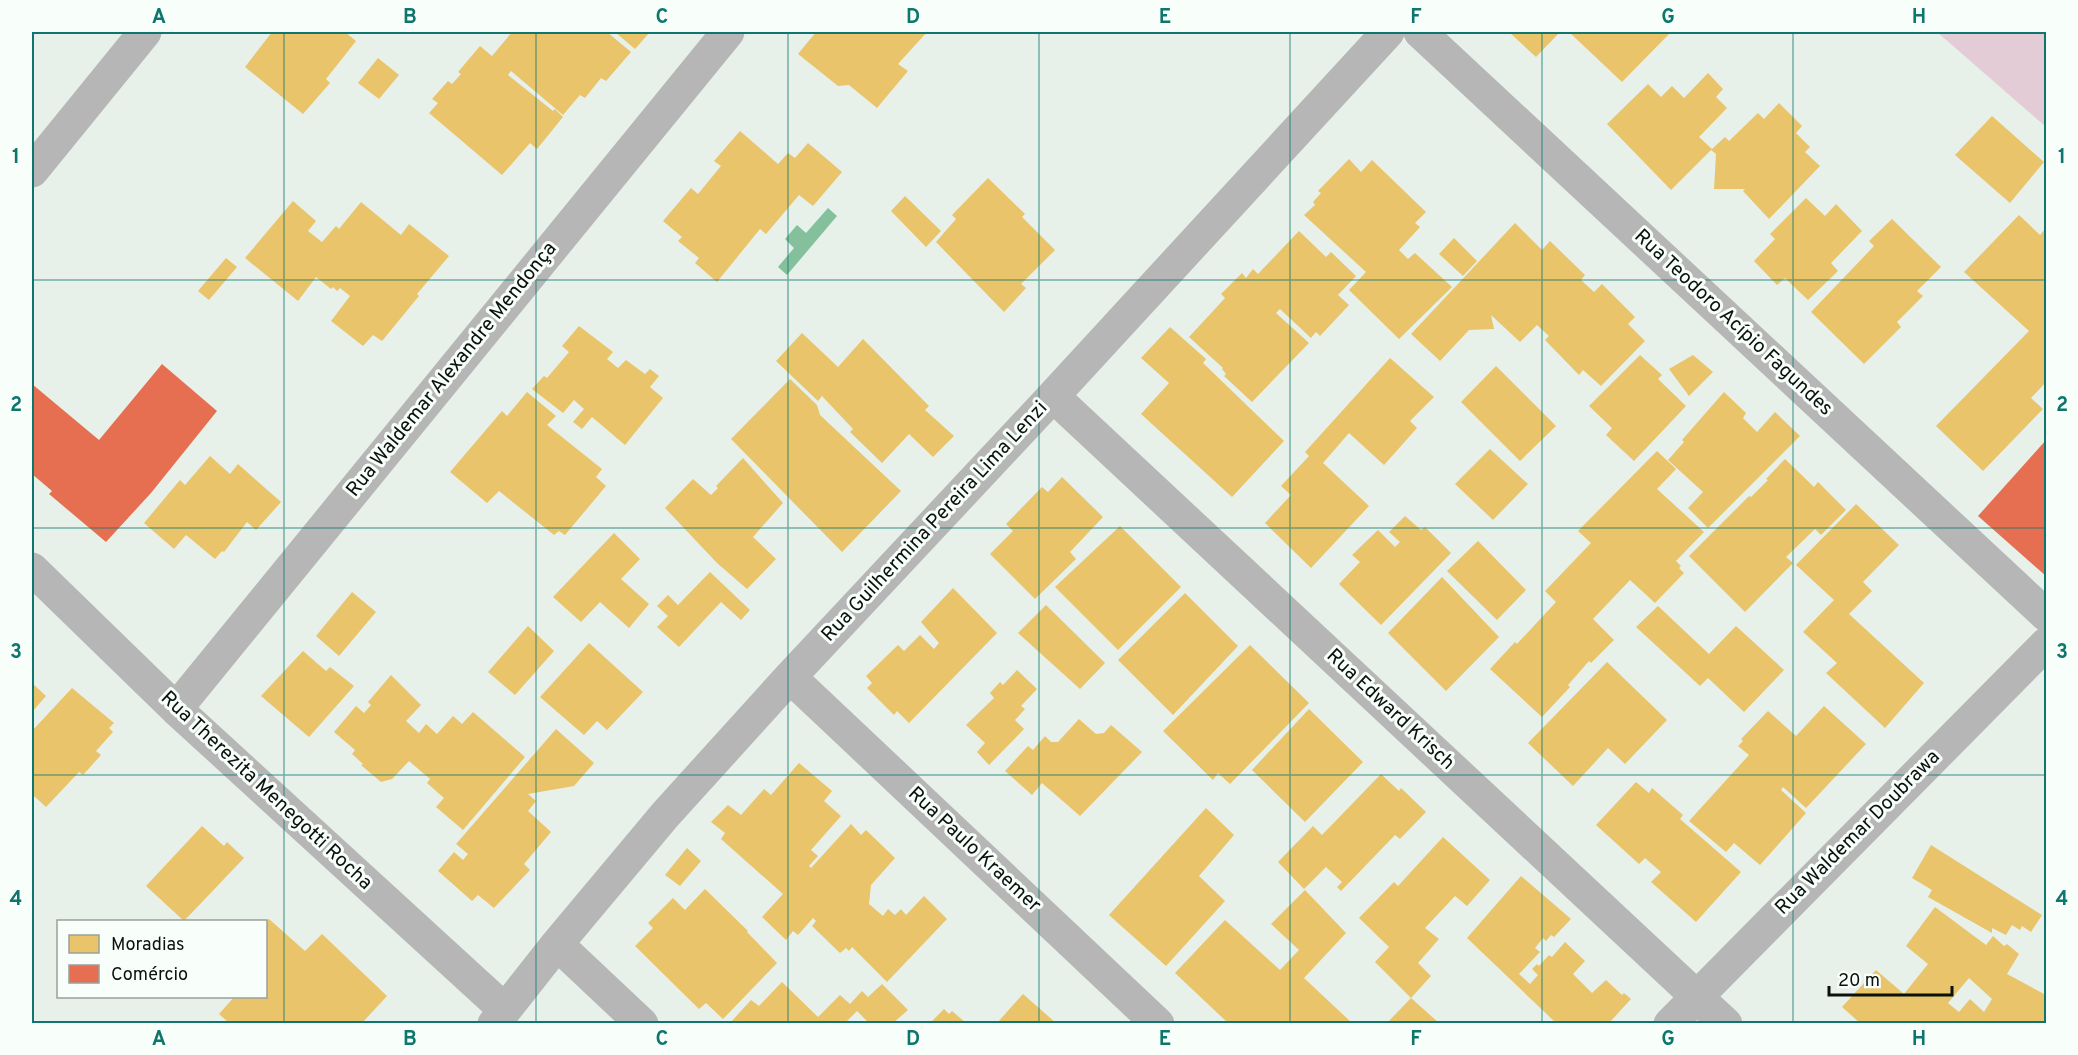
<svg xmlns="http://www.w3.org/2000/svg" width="2078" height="1055" viewBox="0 0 2078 1055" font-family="Overpass,sans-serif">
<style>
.green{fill:#e4ccd6}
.water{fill:#84c09c}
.homes{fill:#e9c46a;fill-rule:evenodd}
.shops{fill:#e76f51}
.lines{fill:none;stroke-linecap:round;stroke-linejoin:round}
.street{stroke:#b7b6b6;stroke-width:33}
.grid{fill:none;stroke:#0f766e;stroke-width:1.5;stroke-opacity:0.55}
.labels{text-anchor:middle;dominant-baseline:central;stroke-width:6;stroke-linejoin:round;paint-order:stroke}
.street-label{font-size:20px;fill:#0b110e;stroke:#f8fffa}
.neatline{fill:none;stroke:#0f766e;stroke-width:2}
.grid-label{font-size:20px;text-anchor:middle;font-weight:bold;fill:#0f766e}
</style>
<rect width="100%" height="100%" fill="#e7f1ea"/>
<path class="green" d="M1937,32H2046V127Z"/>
<path class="water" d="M828,208L837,216L787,275L778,267L794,248L785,239L797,225L806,233Z"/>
<path class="homes" d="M272,32H345L356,41L326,79L330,83L303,114L245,67Z
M512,32H607L631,52L606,81L601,78L585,98L580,95L563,115L511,71L508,75L553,111L555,109L563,117L537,149L530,143L502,175L429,113L438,103L432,99L448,81L452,84L461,74L458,72L480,46L492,56Z
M615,32H650L635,49Z
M816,32H927L898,64L908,71L877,108L849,85L838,86L798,54Z
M1509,32H1560L1536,57Z
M1569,32H1671L1622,82Z
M378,58L399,75L379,99L358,83Z
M1708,73L1723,89L1716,97L1727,108L1699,137L1712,149L1725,137L1729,141L1758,113L1764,119L1779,103L1802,126L1796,133L1810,147L1805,152L1820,166L1769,219L1743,191L1745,189H1714L1716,154L1711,150L1671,190L1607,124L1648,84L1661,97L1672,86L1684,98Z
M1992,116L2044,162L2010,203L1955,155Z
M740,131L778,164L788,153L795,158L808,143L842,172L813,206L799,195L766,234L760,229L717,282L695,263L699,258L678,241L682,237L663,221L691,188L698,194L721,166L714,161Z
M1349,159L1361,172L1372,160L1426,212L1415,223L1420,227L1399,250L1408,259L1415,253L1452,287L1399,339L1349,290L1366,272L1304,215L1315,205L1313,202L1321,193L1318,191Z
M988,178L1025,214L1022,217L1055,250L1021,284L1026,288L1004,312L936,242L956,219L952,215Z
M905,196L941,231L926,247L891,211Z
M1806,198L1825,216L1836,204L1862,231L1831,263L1838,271L1808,300L1785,278L1777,285L1754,261L1775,239L1770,234Z
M293,201L316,221L308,231L322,242L336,226L339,229L361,202L401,235L409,224L449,256L417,294L419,296L382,341L373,335L363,346L331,321L350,296L340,288L337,291L333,287L331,289L316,277L298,301L245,258Z
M2019,215L2040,235L2046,228L2045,315L2046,382L2031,398L2043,409L1983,471L1936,426L2029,331L1964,272Z
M1892,219L1941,267L1917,291L1923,296L1897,322L1901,327L1864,364L1811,312L1874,246L1869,241Z
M1515,223L1542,250L1550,241L1585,275L1581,280L1594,292L1602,284L1635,317L1628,324L1645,341L1601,386L1583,370L1579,375L1545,340L1549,336L1537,325L1520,342L1491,315L1494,329L1469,330L1440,361L1411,334Z
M1299,231L1326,257L1331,252L1356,276L1338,295L1349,305L1320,336L1316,332L1311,338L1280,309L1276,313L1309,343L1252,402L1224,376L1226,374L1222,369L1223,368L1189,337L1225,298L1221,294L1242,273L1246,278L1253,269L1258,274Z
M1454,238L1477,261L1463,276L1439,254Z
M226,258L237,267L209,300L198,291Z
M579,326L613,352L607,359L618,368L626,360L645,374L650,369L659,376L650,387L663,398L625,445L592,417L582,429L573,422L584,409L574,400L563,413L532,389L544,376L547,378L569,352L562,346Z
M1170,327L1206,359L1203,363L1284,441L1232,497L1141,414L1169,383L1141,358Z
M802,333L838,367L863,339L929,406L925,410L954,436L933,457L909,434L882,463L850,432L853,429L822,396L818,401L776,361Z
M1640,355L1662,375L1658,379L1686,406L1634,461L1606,435L1612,428L1589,406Z
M1693,355L1713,372L1689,396L1669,369Z
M1390,358L1434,397L1410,421L1417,428L1384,465L1349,433L1323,463L1369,506L1311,568L1265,523L1291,495L1281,486L1309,456L1305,452Z
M1496,366L1556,426L1520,461L1461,402Z
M790,379L817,405L820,415L901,491L842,552L731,439Z
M527,392L556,416L547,425L602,469L596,477L606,486L565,535L559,531L554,535L499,491L487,503L450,472L502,411L507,416Z
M1724,392L1746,413L1743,418L1757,432L1775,412L1800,436L1708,528L1688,508L1703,492L1668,460L1684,442L1682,440Z
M1490,449L1528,484L1493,520L1455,484Z
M1657,451L1676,469L1657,489L1704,532L1676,561L1681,566L1679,568L1684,573L1655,603L1630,580L1593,619L1614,640L1591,663L1589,661L1568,685L1570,687L1542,717L1490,669L1515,642L1517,644L1556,602L1545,591L1591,543L1578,531Z
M210,456L230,474L238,464L281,502L256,530L247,522L224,552L222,551L215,559L186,535L174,549L144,523L180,480L185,485Z
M743,458L783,503L753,537L776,559L747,589L717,563L665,508L693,479L711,495L718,488L716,486Z
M1785,459L1814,487L1818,482L1846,510L1821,535L1815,529L1786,557L1793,563L1745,612L1689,556L1749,496L1751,497L1768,480L1766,479Z
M1062,477L1103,517L1070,552L1076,559L1035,599L990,554L1013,531L1006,524L1042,487L1048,492Z
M1856,504L1899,545L1863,582L1872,591L1849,614L1924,683L1885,728L1826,673L1837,663L1803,632L1834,600L1796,565Z
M1405,516L1421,530L1425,527L1451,553L1381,625L1339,584L1360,562L1352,555L1378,530L1395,547L1400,542L1389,532Z
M1120,526L1181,587L1118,650L1055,587Z
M614,533L640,559L621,579L649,604L629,628L600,602L581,622L553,597Z
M1478,541L1526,590L1497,620L1447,571Z
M710,572L750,610L741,620L721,602L679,647L657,627L668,616L657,606L668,595L678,605Z
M1442,577L1499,637L1446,691L1388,633Z
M953,588L997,633L909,723L897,711L894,715L867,688L872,683L866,676L898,645L904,651L920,635L934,649L939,643L921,622Z
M352,592L376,612L339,656L316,636Z
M1185,593L1238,646L1173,715L1118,660Z
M1046,605L1105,663L1080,689L1018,633Z
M1658,606L1709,654L1736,626L1784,670L1744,712L1708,678L1700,686L1636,627Z
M528,626L554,651L515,695L488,672Z
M589,643L643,692L607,730L597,721L584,735L540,697Z
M1250,645L1309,703L1230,784L1218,773L1213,780L1163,731Z
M303,651L326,671L330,667L354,686L309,737L261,696Z
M1607,662L1667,720L1625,764L1608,748L1573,786L1528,743Z
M1017,670L1037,689L1021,706L1025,709L1015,720L1024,729L989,765L977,752L985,743L966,725L994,698L990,693L1000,682L1003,685Z
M391,675L421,705L406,721L419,733L426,724L437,734L453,716L462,724L473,712L525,757L463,830L436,807L444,798L427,783L430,779L409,761L392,779L381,782L361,765L363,764L352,754L355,750L334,732L356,706L364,713L371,705L368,702Z
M32,683L46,696L32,712Z
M72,688L114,723L109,728L113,732L96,751L101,755L83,775L79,772L46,807L34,796L32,799V731Z
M1824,706L1866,744L1806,808L1783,787L1781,790L1806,813L1760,865L1734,843L1726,852L1689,821L1749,755L1738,746L1743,741L1741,739L1768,711L1796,736Z
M1309,709L1363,762L1305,822L1252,770Z
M1079,719L1096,734L1104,733L1111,725L1142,752L1080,816L1042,783L1032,795L1005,771L1028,746L1033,750L1045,736L1051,742H1058Z
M556,729L594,763L574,786L528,794L536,801L528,811L551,832L524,864L530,870L494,908L478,895L472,901L438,871L454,852L463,860L468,854L456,844Z
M799,763L832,791L824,801L841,816L811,850L818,856L809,866L811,868L851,824L861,835L866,830L895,858L871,885L869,904L883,916L888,909L895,915L901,909L906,915L924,896L947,919L887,982L852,947L849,951L846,948L840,953L812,926L816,921L813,918L798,935L793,931L786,940L762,917L783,894L721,839L725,833L711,822L728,805L741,815L764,789L771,795Z
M1381,774L1399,791L1401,788L1426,812L1400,839L1395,835L1341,891L1337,887L1342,882L1326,867L1304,889L1278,862L1313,826L1322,835Z
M1636,782L1649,793L1652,788L1683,815L1680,819L1741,872L1696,922L1651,882L1661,872L1645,858L1639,864L1596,825Z
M1206,808L1234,835L1199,876L1225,901L1166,966L1109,915Z
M202,826L224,846L227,842L244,858L184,921L146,886Z
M1443,837L1490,880L1467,906L1455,896L1425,928L1439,939L1418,963L1431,976L1411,998L1439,1023H1387L1411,998L1375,962L1389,947L1359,918L1394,882L1398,886Z
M1931,845L2042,915L2031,932L2022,926L2020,930L2012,925L2006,935L1992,928V933L1928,897L1932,890L1912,878Z
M687,848L701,861L680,886L665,875Z
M1521,876L1571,919L1554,937L1551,935L1546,941L1543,938L1535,948L1540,952L1519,974L1530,984L1538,975L1532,969L1537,964L1539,966L1549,955L1552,957L1565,942L1585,961L1573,974L1592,993L1606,980L1622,995L1624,993L1631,999L1609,1023H1556L1467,938Z
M705,889L748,931L747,932L777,963L723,1019L706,1003L699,1009L635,946L653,928L648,923L673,898L685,910Z
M1305,890L1346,933L1304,978L1352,1023H1228L1175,973L1225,920L1280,970L1299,950L1271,924Z
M1935,907L1986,945L1993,936L2004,946L2007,944L2019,954L2007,974L2046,995V1023H1860L1842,1007L1876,970L1904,994L1928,964L1906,946ZM1969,978L1992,999L1984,1012L1970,999L1959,1012L1948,1003Z
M269,919L305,951L322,934L387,996L362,1023H357L354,1021L351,1023H229L219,1014L235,996H266V922Z
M782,982L818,1017L840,995L850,1004L862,991L868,997L882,984L908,1010L893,1023H869L857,1011L845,1023H730L751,1000L759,1006Z
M1023,994L1056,1023H997Z
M944,1009L949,1014L952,1011L966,1023H930Z"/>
<path class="shops" d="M162,364L217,411L151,493L106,542L49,494L52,491L32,474V384L99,440Z
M2046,440V576L1978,516Z"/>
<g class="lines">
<path class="street" d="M1420,32L2046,615
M32,171L145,32
M1053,396L1726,1024
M32,569L176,709L505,1010
M790,677L1158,1024
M176,709L728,32
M557,944L642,1024
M494,1024L557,944L665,815L790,677L1053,396L1388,32
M1670,1024L2046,644"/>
</g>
<path class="grid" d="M284,32V1024M536,32V1024M788,32V1024M1039,32V1024M1290,32V1024M1542,32V1024M1793,32V1024M32,280H2046M32,528H2046M32,775H2046"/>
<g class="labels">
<g class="street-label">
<text transform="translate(1733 323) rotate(43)">Rua Teodoro Acípio Fagundes</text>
<text transform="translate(452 370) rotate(-51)">Rua Waldemar Alexandre Mendonça</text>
<text transform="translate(935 522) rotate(-47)">Rua Guilhermina Pereira Lima Lenzi</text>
<text transform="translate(1390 710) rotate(43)">Rua Edward Krisch</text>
<text transform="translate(266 791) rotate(43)">Rua Therezita Menegotti Rocha</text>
<text transform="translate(1858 833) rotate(-45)">Rua Waldemar Doubrawa</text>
<text transform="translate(974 850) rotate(43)">Rua Paulo Kraemer</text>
</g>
</g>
<rect width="2078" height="1055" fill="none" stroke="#f8fffa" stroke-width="66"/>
<rect x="57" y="920" width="210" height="78" fill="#f8fffa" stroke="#99a09c" stroke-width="1.5"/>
<rect x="69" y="935" width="30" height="18" fill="#e9c46a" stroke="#99a09c" stroke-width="1.5"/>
<text x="111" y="950" font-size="18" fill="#0b110e">Moradias</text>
<rect x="69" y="965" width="30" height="18" fill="#e76f51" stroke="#99a09c" stroke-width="1.5"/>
<text x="111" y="980" font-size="18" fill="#0b110e">Comércio</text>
<path d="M1829 986v9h123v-9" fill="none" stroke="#0b110e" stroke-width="3"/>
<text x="1838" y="986" font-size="18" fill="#0b110e" stroke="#f8fffa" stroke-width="4.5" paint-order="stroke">20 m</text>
<rect x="33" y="33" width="2012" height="989" class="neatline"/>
<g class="grid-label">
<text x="159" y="23">A</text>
<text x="410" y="23">B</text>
<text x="662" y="23">C</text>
<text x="913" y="23">D</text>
<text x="1165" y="23">E</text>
<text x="1416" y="23">F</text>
<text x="1668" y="23">G</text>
<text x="1919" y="23">H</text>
<text x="16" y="163">1</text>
<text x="2062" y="163">1</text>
<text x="16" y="411">2</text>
<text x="2062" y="411">2</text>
<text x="16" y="658">3</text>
<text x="2062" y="658">3</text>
<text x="16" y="905">4</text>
<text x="2062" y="905">4</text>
<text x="159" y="1045">A</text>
<text x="410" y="1045">B</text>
<text x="662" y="1045">C</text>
<text x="913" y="1045">D</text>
<text x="1165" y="1045">E</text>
<text x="1416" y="1045">F</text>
<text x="1668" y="1045">G</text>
<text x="1919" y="1045">H</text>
</g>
</svg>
